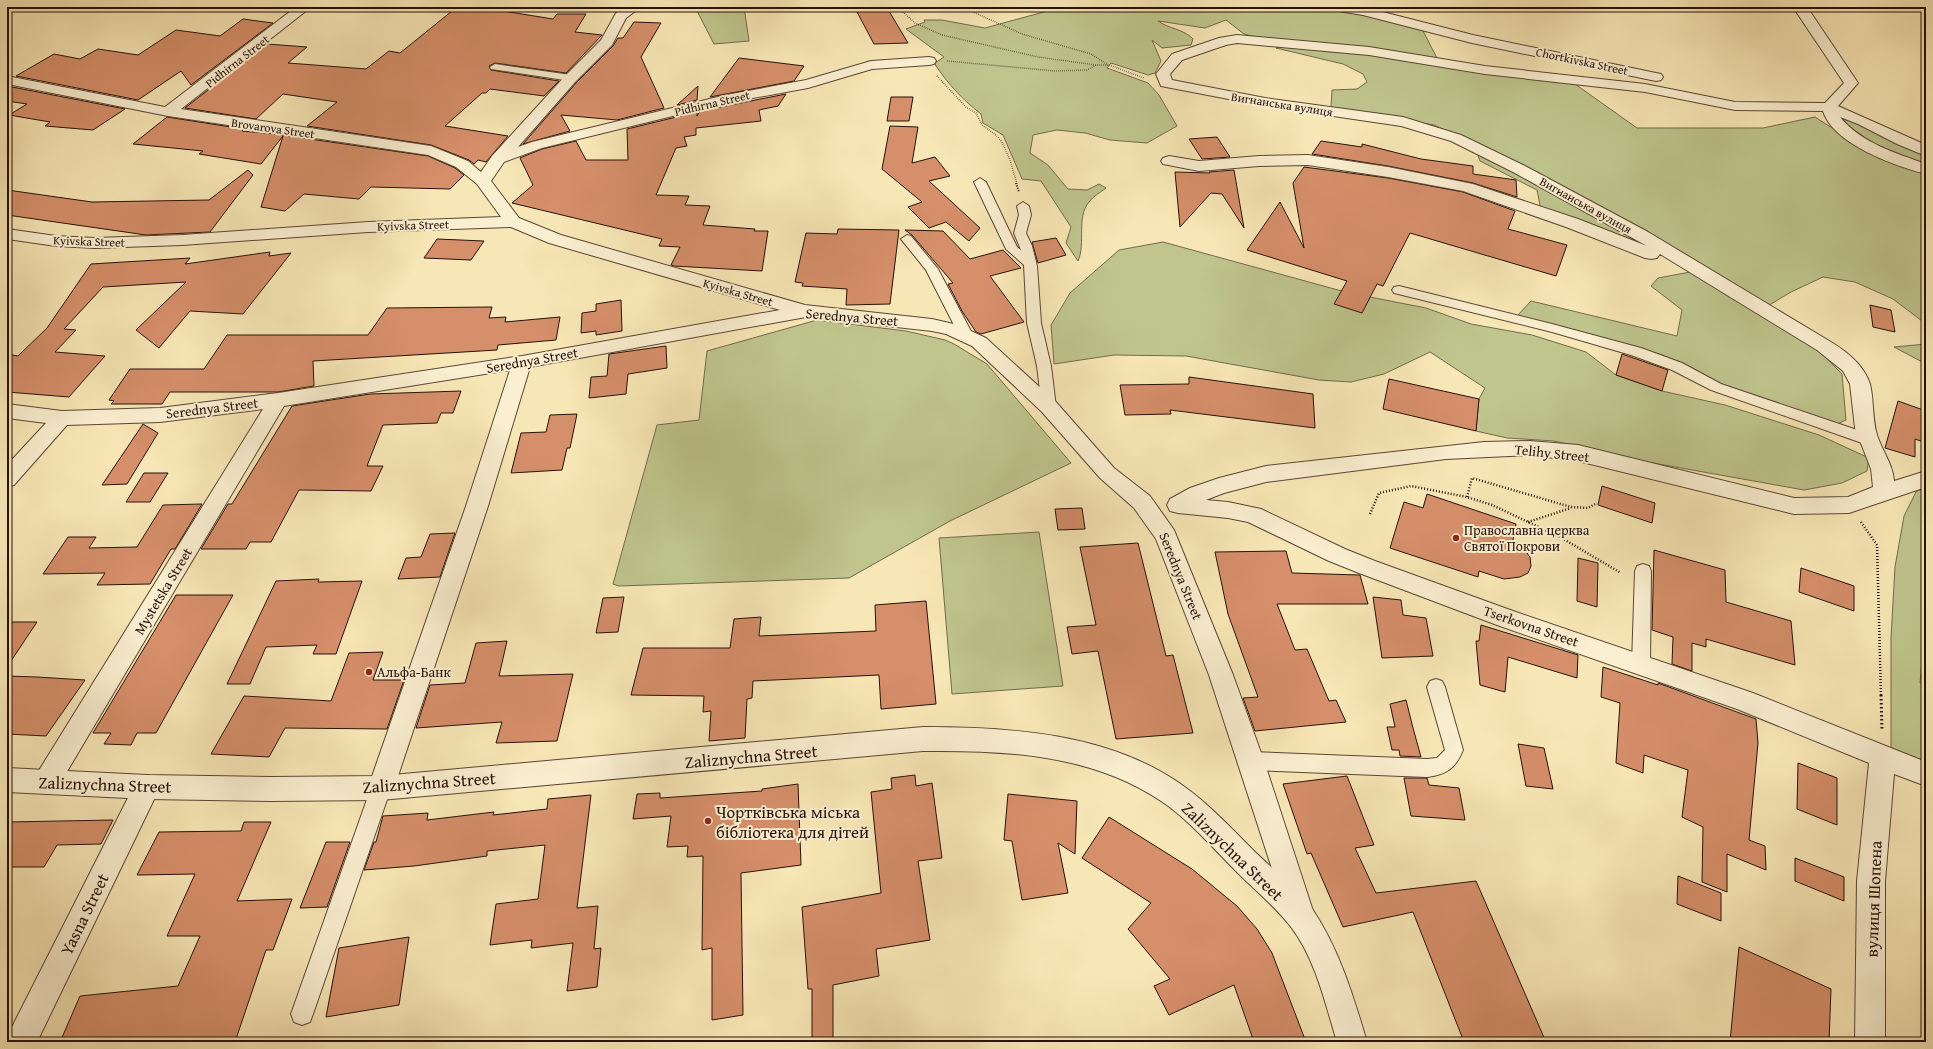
<svg xmlns="http://www.w3.org/2000/svg" width="1933" height="1049" viewBox="0 0 1933 1049" font-family="'Gentium Book Plus',serif">
<style>
.green{fill:#bfc58d;stroke:#726b4c}
.building{fill:#d58f6a;stroke:#26110a}
.lines{fill:none;stroke-linecap:round;stroke-linejoin:round}
.service-casing{stroke:#5a4635;stroke-width:2}
.minor-casing{stroke:#5a4635;stroke-width:2}
.tertiary-casing{stroke:#5a4635;stroke-width:2}
.path-far3{stroke:#26110a;stroke-width:1.5;stroke-dasharray:0.5 1.5;stroke-linecap:butt}
.path-far2{stroke:#26110a;stroke-width:2;stroke-dasharray:1 1.5;stroke-linecap:butt}
.path-far1{stroke:#26110a;stroke-width:2.5;stroke-dasharray:1 2;stroke-linecap:butt}
.path{stroke:#26110a;stroke-width:3;stroke-dasharray:1.5 2.5;stroke-linecap:butt}
.service{fill:#faefd0;fill-rule:evenodd}
.minor{fill:#faefd0;fill-rule:evenodd}
.tertiary{fill:#faefd0;fill-rule:evenodd}
.poi-dot{fill:#8f2418;stroke:#faefd0;stroke-width:1.5}
.labels{text-anchor:middle;dominant-baseline:central;stroke-width:4;stroke-linejoin:round;paint-order:stroke}
.far-street-label{font-size:12px;fill:#26110a;stroke:#faefd0}
.street-label{font-size:14px;fill:#26110a;stroke:#faefd0}
.poi-label{font-size:14px;fill:#26110a;stroke:#faefd0;text-anchor:start}
.near-street-label{font-size:17px;fill:#26110a;stroke:#faefd0}
.near-poi-label{font-size:17px;fill:#26110a;stroke:#faefd0;text-anchor:start}
</style>
<rect width="100%" height="100%" fill="#f8e7b6"/>
<filter id="stains"><feTurbulence type="fractalNoise" baseFrequency=".005" numOctaves="4"/><feColorMatrix values="0 0 0 0 .2 0 0 0 0 .09 0 0 0 0 .02 0 0 0 .5 -.17"/></filter>
<radialGradient id="worn" r=".72"><stop offset=".6" stop-color="#630" stop-opacity="0"/><stop offset="1" stop-color="#630" stop-opacity=".3"/></radialGradient>
<path class="green" d="M695,7H744L749,41L714,44Z
M1062,7H1328L1363,12L1421,27L1438,60L1267,40L1244,34L1226,20L1205,28L1158,21C1169,29 1184,29 1193,39L1191,45L1162,48L1152,40L1161,61L1155,73L1148,75L1111,63L1107,68L1148,83L1159,95L1177,126L1147,143L1110,140L1085,133L1057,130L1033,135L1030,153L1048,165L1068,189L1087,190L1099,184L1106,188C1101,192 1093,196 1089,202C1076,217 1086,244 1078,261L1066,243L1071,227L1041,181L1022,179L1003,135L983,123L981,114C963,100 949,85 936,66L935,63L944,57L906,29L925,22L924,20H942L985,28Z
M1287,47L1355,52L1457,69L1575,84L1637,128H1763L1815,117L1860,146L1926,172V324L1893,299L1855,282L1823,277L1791,292L1766,307L1714,275L1642,245L1541,210L1537,190L1480,161L1474,144L1434,125L1331,107L1332,90L1357,89L1367,82L1363,74L1343,64L1276,48Z
M1839,115L1926,153V166L1872,143L1839,122Z
M1163,242L1349,293L1426,308L1471,324L1532,335L1586,352L1616,375L1662,391L1725,405L1819,435L1869,458L1867,471L1842,483L1804,490L1642,461L1554,441L1507,438L1476,431L1479,399L1485,388L1430,352L1384,374L1351,382L1319,380L1186,356L1114,355L1054,364L1051,325L1070,293L1119,250Z
M1690,272L1698,275L1813,344L1842,374L1846,420L1835,425L1719,383L1683,363L1662,355L1593,335L1517,316L1531,301L1677,336L1682,310L1651,286L1658,278Z
M817,320L906,331L945,340L954,344L987,364L1071,463L950,521L849,578L619,586L613,584L657,425L699,420L707,351Z
M1926,344V364L1894,347Z
M1926,486V619L1920,683L1926,686V764L1891,751V638L1895,567L1904,516L1916,492Z
M1039,532L1063,686L952,694L939,538Z"/>
<path class="building" d="M457,7H478L553,19L557,14H586L575,32L602,35L566,73L495,63L489,66L491,70L559,81L544,96L490,89L486,93H482L445,126L508,136L486,162L478,160L474,164L469,160L431,145L307,126L337,102L283,94L256,119L185,108L267,44L307,47L288,63L366,69L389,51L400,53Z
M887,8L889,11L908,43L874,44L857,12Z
M243,19L273,23L191,85L181,71L138,100L16,76L54,54L80,59L98,49L138,55L176,30L220,36Z
M634,22L661,23L641,57L664,108L617,120L561,115L570,131L523,144L577,82L613,46L618,38H623Z
M739,58L804,66L794,81L710,97Z
M7,86L125,109L93,130L45,126L50,122L9,115L27,104L7,101Z
M698,86L697,100L677,105Z
M786,94L778,106L759,110L761,121L696,128V135L684,137L687,146L676,148L656,195L689,196L685,205L710,206L703,225L755,229L754,231H768L762,271L674,266L671,265L680,247L659,246L662,239L512,203L533,185L520,158L542,149L576,141L586,160H628L627,129L697,112V116L700,111Z
M891,97H913L909,121H887Z
M167,117L244,129L242,131L275,134L428,156L455,168L464,175L450,189L371,187L359,199L304,194L285,211L261,207L283,136L261,164L199,154L203,151L133,144Z
M890,126L918,127L912,163L935,157L950,176L929,181L980,228L969,241L946,222L929,228L908,207L922,202L882,169Z
M1217,137L1230,157L1202,159L1189,139Z
M1321,141L1362,147V144L1421,159L1473,166V174L1516,180L1517,197L1473,183L1388,166L1312,154Z
M1304,167L1388,178L1463,192L1515,211L1508,229L1567,245L1556,276L1410,233L1383,286L1377,284L1362,313L1334,304L1347,281L1247,250L1280,202L1304,248L1293,183Z
M248,170L253,175L210,232L146,235L7,215V190L92,202L209,200Z
M1234,170L1244,228L1222,194L1211,193L1180,227L1175,172L1210,173L1209,172Z
M838,229L899,230L890,304L846,305L847,289L802,286L803,283L795,282L806,233L837,234Z
M905,230L943,231L970,259L1003,250L1021,268L990,276L1024,322L981,334L976,332L962,311L948,284L953,283L912,235Z
M1056,238L1066,255L1038,263L1032,242Z
M437,239L484,241L471,260L424,258Z
M270,252L269,256L291,253L243,314L190,311L159,348L136,330L186,282L103,287L64,329L76,330L55,352L105,356L69,397L7,392V354L18,356L47,328L91,264L190,258L185,264Z
M621,300L622,331L596,335V331L581,333L582,313L596,311V304Z
M1870,305L1891,310L1895,332L1873,327Z
M492,307L489,318L506,317L505,322L560,317L556,340L498,345L497,350L313,361L314,386L278,392H170L162,404H111L114,401L109,400L130,369H204L227,335H368L387,308Z
M666,346L667,368L628,374L626,394L589,398L591,377L607,376L609,354Z
M1622,354L1668,370L1662,391L1616,375Z
M1189,377L1313,394L1315,428L1170,410L1171,414L1125,415L1120,385L1189,384Z
M1389,379L1479,399L1476,431L1383,409Z
M461,391L453,413H441L437,423L383,425L367,466H383L371,491L299,490L271,542H250L246,549H201L228,504H232L292,406L370,394Z
M1898,401L1926,411V443L1915,439V457L1885,448Z
M577,414L570,448H567L562,470L511,473L521,433L546,432L550,415Z
M143,424L158,433L127,484L102,485Z
M144,473H168L150,502H126Z
M1602,486L1655,503L1652,523L1598,505Z
M1427,494L1516,524L1513,540L1523,547L1530,557L1531,566L1528,573L1520,577L1504,579L1479,571L1478,577L1390,548L1404,502L1423,508Z
M202,504L175,549H171L150,584L97,585L105,573L43,574L68,537H96L89,548L137,547L163,505Z
M1082,508L1085,529L1058,530L1055,509Z
M455,533L440,577L398,579L406,558L421,557L430,534Z
M1138,543L1166,656L1173,655L1193,733L1116,739L1098,651L1072,654L1067,627L1096,625L1080,547Z
M1654,550L1725,570L1726,602L1791,621L1795,665L1706,639V647L1692,643V671L1672,664L1673,637L1652,630Z
M1286,551L1292,573L1360,575L1368,604H1277L1295,650L1307,649L1329,701L1336,700L1346,722L1255,731L1243,698L1258,697L1228,614L1215,552Z
M1578,558L1598,563L1597,607L1577,601Z
M1801,568L1854,586V611L1799,592Z
M319,579L318,582L362,581L336,654H313L317,645L266,647L250,684H227L276,581Z
M176,595H233L156,733H137L131,745L104,744L111,733H93Z
M624,597L618,632L596,633L603,598Z
M1373,597L1401,600L1403,615L1426,618L1433,656L1382,658Z
M926,601L936,704L881,709L879,675L753,681L752,698L747,699L745,738L709,741L711,711L703,712L704,696L631,695L643,648H730L734,619L761,617L759,636L876,631L875,605Z
M7,622H37L7,667Z
M1481,625L1578,655L1577,678L1508,657L1505,692L1480,685L1476,641H1479Z
M507,641L499,676L573,674L557,741L496,743L502,722L416,728L430,685L465,683L476,643Z
M383,652L373,680H404L387,729L285,728L269,757L211,754L244,696L331,701L349,653Z
M1603,667L1658,685V683L1756,719L1758,743L1749,840L1765,846L1766,870L1727,854V892L1702,882L1703,827L1682,817L1688,770L1644,755L1643,773L1616,763L1620,703L1601,697Z
M7,676L37,677L85,680L46,736L7,734Z
M1406,700L1413,728L1421,757L1400,756L1399,750H1392L1387,727H1395L1390,704Z
M1518,744L1544,748L1553,789L1526,786Z
M1798,763L1837,778V825L1797,809Z
M915,775L916,786L932,783L942,858L918,861L930,940L876,949L879,976L833,985V1042H812V989H808L802,907L881,893L871,792L892,789L891,778Z
M1347,776L1374,845L1355,848L1376,893L1476,881L1546,1042H1464L1413,912L1343,927L1311,853L1307,854L1283,784Z
M1404,778H1427L1429,785L1459,788L1465,820L1411,816Z
M798,784L801,865L741,873L743,1015L712,1020V948L702,950L703,856L687,857L688,846L667,847L671,816L633,819L637,794L660,793V798L762,791V789Z
M1008,794L1077,801L1075,854L1058,843L1068,893L1022,900L1012,841L1004,840Z
M591,795L577,908L598,906L594,949L601,948L597,987L567,991L573,943L531,948L532,940L490,945L496,904L538,899L545,845L487,851V856L414,866L364,870L374,842H376L383,816L428,813L427,820L494,812L493,815L547,809L548,799Z
M1109,817L1192,869L1237,906L1257,929L1272,953L1306,1042H1254L1234,985L1169,1015L1154,986L1170,979L1128,929L1151,903L1082,858Z
M113,820L101,844L57,845L44,867H7V822Z
M244,822H271L237,901L292,899L273,950H266L235,1042H60L80,996L178,986L200,936H167L195,874L137,875L159,832L241,831Z
M326,842H350L327,907L300,908Z
M1795,858L1844,877V901L1795,881Z
M1678,876L1721,893V921L1677,904Z
M409,937L399,1005L326,1017L339,948Z
M1739,947L1831,989L1829,1042H1730Z"/>
<g class="lines">
<defs>
<path id="service" d="M495,64L571,75L576,78L571,81L491,69L490,67Z
M980,178L986,182L1017,247L1021,250L1014,233L1019,215L1017,206L1023,202L1029,206L1031,215L1026,233L1032,246L1037,266L1041,323L1051,366L1056,407L1054,411L1049,412L1044,411L1042,407L1037,366L1027,323L1024,265L1006,249L974,182Z
M907,235L911,236L938,269L973,335L971,338H961L959,335L926,270L901,239Z
M1399,286L1552,324L1641,348L1682,363L1721,384L1872,435L1874,439L1872,443L1867,444L1862,443L1711,390L1672,370L1631,355L1552,332L1394,293L1392,290L1394,287Z
M1643,564L1649,566L1651,571L1650,664L1647,669L1641,672L1635,669L1632,664L1635,571L1637,566Z
M1436,679L1442,681L1445,687L1463,750C1456,768 1446,775 1427,777L1251,770L1244,767L1242,761L1244,755L1251,752L1427,759L1437,758L1445,750L1427,687L1430,681Z
M381,779L388,782L391,788L313,1014L310,1022L302,1025L294,1022L291,1014L371,788L374,782Z"/>
<path id="minor" d="M296,7H311L181,109L431,146L468,161L481,172L492,156L566,75L601,40L616,13L625,7H641L626,18L612,45L576,81L518,147L532,142L726,95L806,80L871,61L929,57L934,58L936,61L934,64L929,65L872,69L808,88L726,103L542,148L504,162L491,181L519,218L561,235L805,305L932,319L958,325L986,338L1056,402L1114,468L1150,496L1174,530L1233,675L1264,761L1314,914L1310,924L1300,928L1290,924L1209,675L1156,539L1134,508L1100,478L1042,412L972,346L946,334L932,331L806,317L530,367L488,506L394,788L390,797L381,800L372,797L368,788L466,506L510,370L284,406L56,790L47,793L38,790L34,781L38,772L263,409L160,422L67,425L14,485L7,487V465L46,423L7,418V404L62,411L160,408L278,393L522,356L780,310L549,243L511,227L368,232L182,245L95,248L56,246L7,239V229L56,236L95,238L182,235L368,222L501,217L477,184L456,167L428,155L168,116L7,84V76L165,107Z
M1331,7H1363L1473,35L1656,73L1661,74L1663,77L1661,80L1656,81L1472,43L1363,15L1333,10Z
M1793,7H1807L1858,83L1838,106L1926,145V156L1897,144L1858,124L1840,117C1861,143 1896,153 1926,164V174C1895,166 1833,144 1823,111L1735,110L1645,92L1485,74L1369,55L1237,43L1226,45L1182,60L1170,74L1172,80L1265,98L1403,117L1461,135L1525,166L1648,232L1831,342C1846,351 1864,365 1870,384C1874,400 1872,418 1877,435C1882,451 1893,464 1894,481L1926,471V487L1849,513L1794,514L1578,461L1530,455L1446,459L1266,482L1224,493L1206,500L1228,502L1261,509L1345,549L1375,561L1513,611L1753,693L1926,762V786L1894,774L1885,881V1042H1855L1857,881L1869,763L1737,709L1497,625L1359,573L1329,561L1248,522L1228,518L1178,513L1170,511L1167,505L1170,499L1190,488L1219,478L1266,466L1484,442L1530,441L1578,445L1794,498L1848,497L1873,487L1871,469L1855,428L1850,384L1843,371L1817,350L1660,254L1657,258L1651,259L1645,258L1566,227L1463,191L1388,177L1308,165L1259,166L1199,171L1163,164L1161,161L1163,158L1169,156L1199,161L1259,156L1308,155L1388,167L1473,184L1578,219L1647,246L1513,172L1451,141L1401,126L1265,106L1166,87L1161,86L1156,74L1172,54L1219,38L1237,35L1369,47L1485,66L1645,84L1735,102L1825,103L1844,83Z
M147,775L156,778L160,787L37,1042H7L10,1031L138,778Z"/>
<path id="tertiary" d="M923,727C1009,727 1109,733 1182,785C1209,804 1231,828 1255,852C1274,870 1294,887 1311,907C1339,948 1353,995 1367,1042H1337C1325,1003 1316,960 1291,927C1276,907 1250,886 1232,867C1209,844 1188,819 1161,801C1091,754 1005,750 923,751L381,800L271,801L147,799L7,792V768L147,775L271,777L381,776Z"/>
</defs>
<use href="#service" class="service-casing"/>
<use href="#minor" class="minor-casing"/>
<use href="#tertiary" class="tertiary-casing"/>
<path class="path-far3" d="M971,11L1022,34L1091,54L1108,65
M903,12L915,23L942,35L1038,57L1096,65
M947,61L1055,71L1087,70L1096,65H1109L1144,78
M937,76L966,107L976,113L982,125L996,135L1002,142L1010,160L1017,184"/>
<path class="path-far2" d="M1016,183L1019,192"/>
<path class="path-far1" d="M1467,497L1472,478L1571,507L1588,508L1597,503
M1370,514L1379,493L1411,486L1467,497L1492,505L1560,537L1621,573
M1528,522L1571,508
M1861,522L1877,545L1881,696"/>
<path class="path" d="M1881,695L1882,730"/>
<use href="#service" class="service"/>
<use href="#minor" class="minor"/>
<use href="#tertiary" class="tertiary"/>
</g>
<g class="poi-dot">
<circle cx="1456" cy="538" r="4"/>
<circle cx="369" cy="672" r="4"/>
<circle cx="708" cy="821" r="4"/>
</g>
<g class="labels">
<g class="far-street-label">
<text transform="translate(237 61) rotate(-38)">Pidhirna Street</text>
<text transform="translate(1582 61) rotate(12)">Chortkivska Street</text>
<text transform="translate(712 103) rotate(-13)">Pidhirna Street</text>
<text transform="translate(1282 104) rotate(9)">Вигнанська вулиця</text>
<text transform="translate(273 128) rotate(8)">Brovarova Street</text>
<text transform="translate(1586 205) rotate(29)">Вигнанська вулиця</text>
<text transform="translate(413 225) rotate(-2)">Kyivska Street</text>
<text transform="translate(89 241) rotate(2)">Kyivska Street</text>
<text transform="translate(738 292) rotate(16)">Kyivska Street</text>
</g>
<g class="street-label">
<text transform="translate(852 317) rotate(5)">Serednya Street</text>
<text transform="translate(532 360) rotate(-10)">Serednya Street</text>
<text transform="translate(212 408) rotate(-7)">Serednya Street</text>
<text transform="translate(1552 453) rotate(6)">Telihy Street</text>
<text transform="translate(1181 576) rotate(68)">Serednya Street</text>
<text transform="translate(163 591) rotate(-59)">Mystetska Street</text>
<text transform="translate(1531 626) rotate(19)">Tserkovna Street</text>
</g>
<g class="poi-label">
<text x="1464" y="530">Православна церква<tspan x="1464" dy="16">Святої Покрови</tspan></text>
<text x="377" y="672">Альфа-Банк</text>
</g>
<g class="near-street-label">
<text transform="translate(751 756) rotate(-5)">Zaliznychna Street</text>
<text transform="translate(429 782) rotate(-4)">Zaliznychna Street</text>
<text transform="translate(105 784) rotate(2)">Zaliznychna Street</text>
<text transform="translate(1233 851) rotate(44)">Zaliznychna Street</text>
<text transform="translate(1873 899) rotate(-88)">вулиця Шопена</text>
<text transform="translate(84 914) rotate(-64)">Yasna Street</text>
</g>
<g class="near-poi-label">
<text x="716" y="811">Чортківська міська<tspan x="716" dy="20">бібліотека для дітей</tspan></text>
</g>
</g>
<rect width="1933" height="1049" fill="none" stroke="#f8e7b6" stroke-width="24"/>
<rect x="8" y="8" width="1917" height="1033" fill="none" stroke="#26110a" stroke-width="2"/>
<rect x="12" y="12" width="1909" height="1025" fill="none" stroke="#26110a"/>
<rect width="100%" height="100%" filter="url(#stains)"/>
<rect width="100%" height="100%" fill="url(#worn)"/>
</svg>
